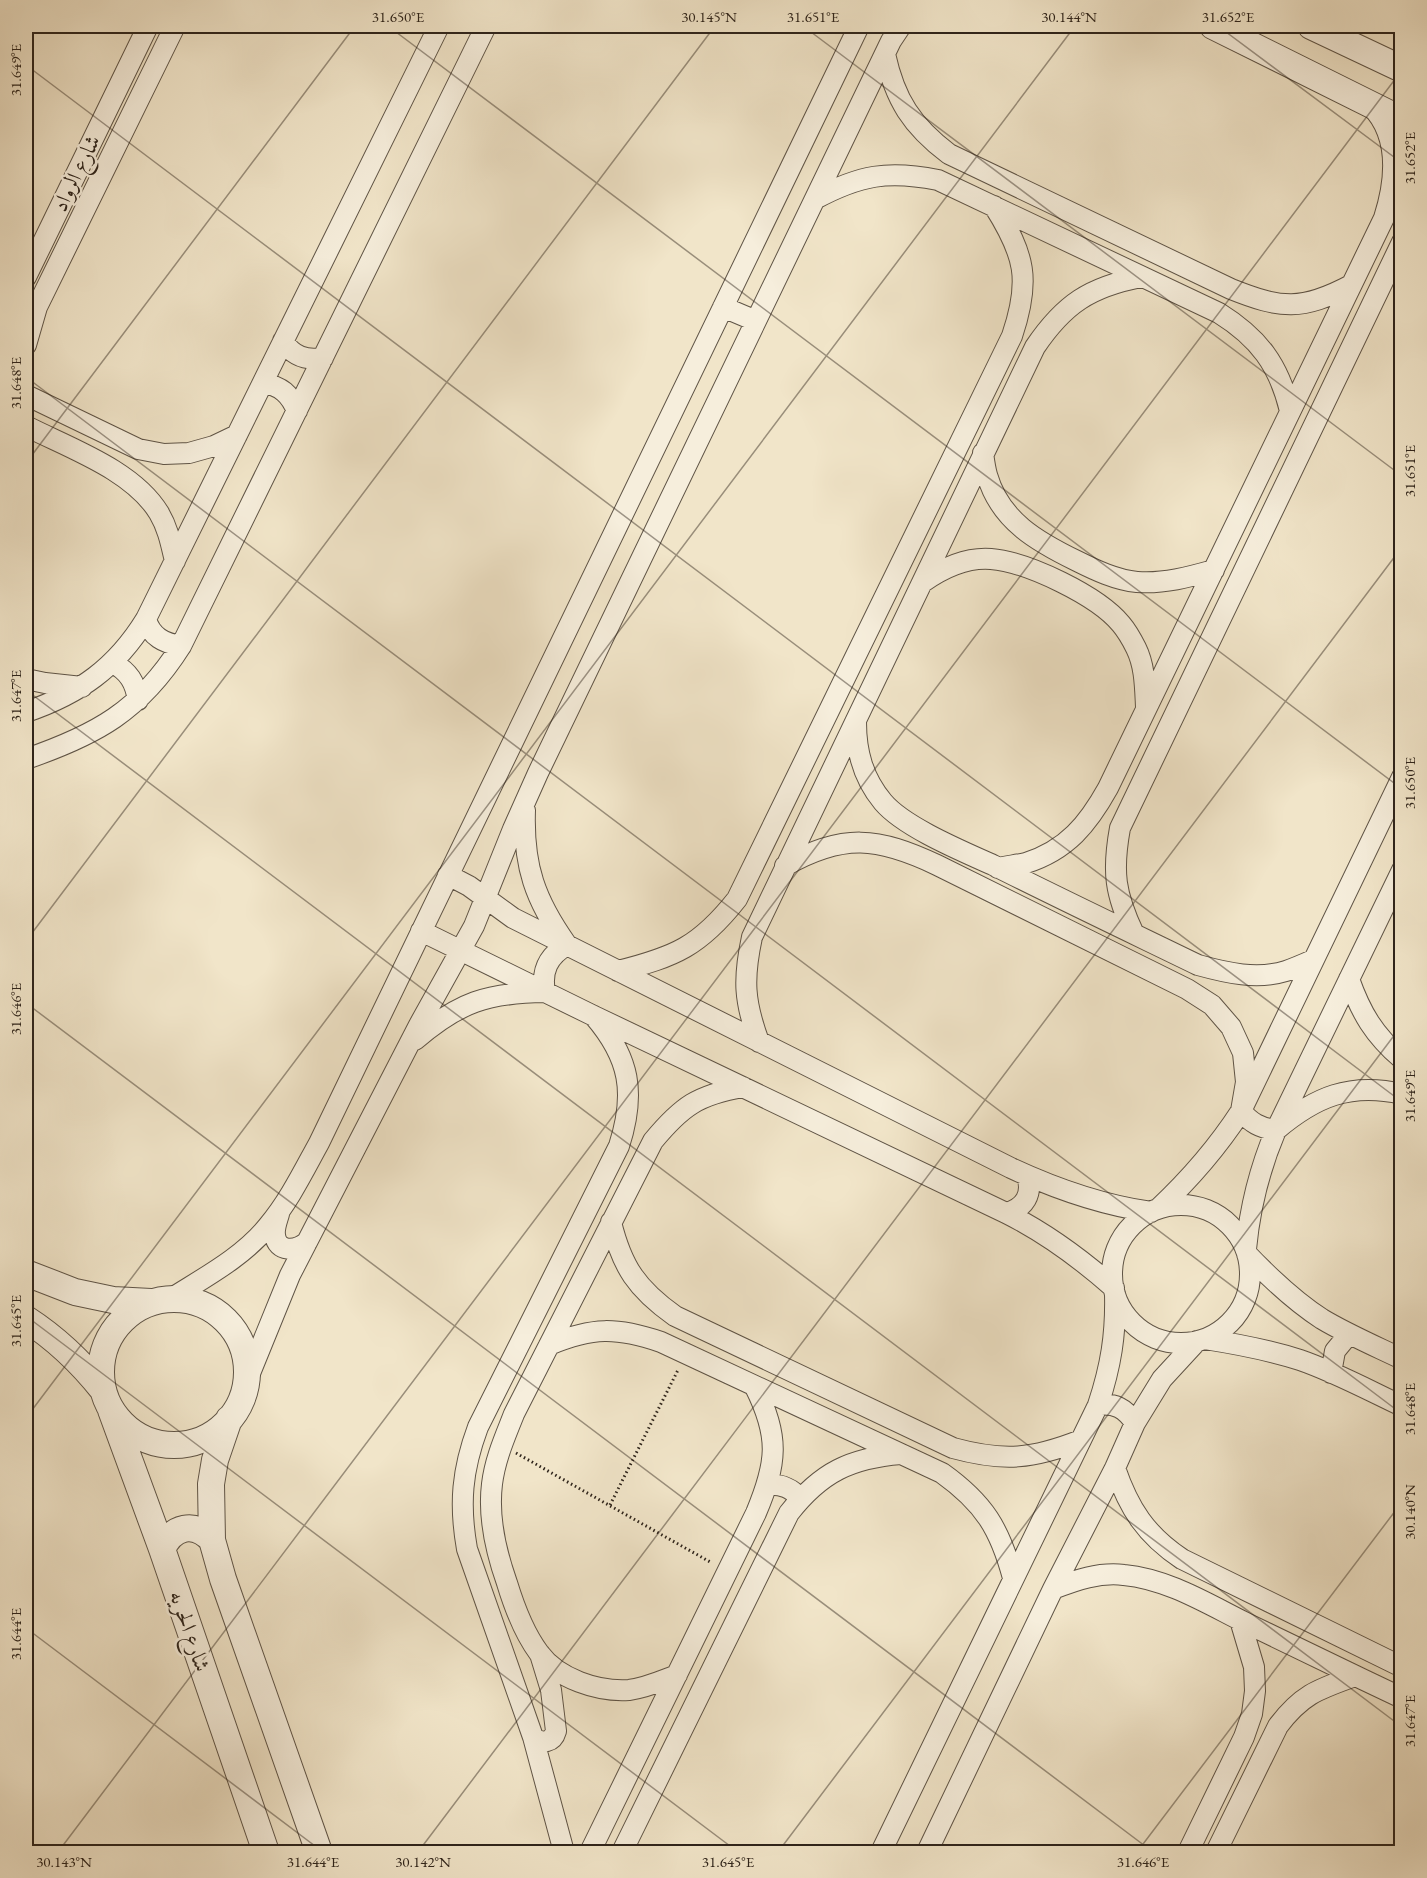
<svg xmlns="http://www.w3.org/2000/svg" width="1427" height="1878" viewBox="0 0 1427 1878" font-family="'EB Garamond',Amiri,serif">
<style>
.lines{fill:none;stroke-linecap:round;stroke-linejoin:round}
.minor-casing{stroke:#5f5446;stroke-width:22}
.tertiary-casing{stroke:#5f5446;stroke-width:28}
.path{stroke:#2e241b;stroke-width:3;stroke-dasharray:1.5 3;stroke-linecap:butt}
.minor{stroke:#f6eedc;stroke-width:20}
.tertiary{stroke:#f6eedc;stroke-width:26}
.ticks{fill:none;stroke:#2e241b;stroke-width:1.5;stroke-opacity:0.45}
.labels{text-anchor:middle;dominant-baseline:central;stroke-width:5;stroke-linejoin:round;paint-order:stroke}
.street-label{font-size:22px;fill:#2e241b;stroke:#f6eedc}
.neatline{fill:none;stroke:#2e241b;stroke-width:2}
.ticks-label{font-size:15px;text-anchor:middle;fill:#2e241b}
</style>
<rect width="100%" height="100%" fill="#f1e5c9"/>
<filter id="stains"><feTurbulence type="fractalNoise" baseFrequency=".00333" numOctaves="4"/><feColorMatrix values="0 0 0 0 .2 0 0 0 0 .09 0 0 0 0 .02 0 0 0 .5 -.17"/></filter>
<radialGradient id="worn" r=".72"><stop offset=".6" stop-color="#630" stop-opacity="0"/><stop offset="1" stop-color="#630" stop-opacity=".3"/></radialGradient>
<g class="lines">
<defs>
<path id="minor" d="M885,54C895,100 912,126 949,154L1231,289C1281,309 1302,311 1351,285
M815,199C860,175 888,170 938,180L1219,313C1259,338 1279,365 1290,411
M26,277L148,26
M723,307L756,321
M283,341C293,356 305,361 323,358
M26,345L37,307L175,26
M263,383C281,386 290,394 297,411
M26,395L138,449L164,454L189,453L214,446L237,435
M26,426C69,448 133,470 159,513C168,528 171,544 175,561
M983,453C984,460 985,468 987,475C1000,521 1038,542 1077,561C1095,570 1116,580 1137,582C1164,584 1189,577 1214,570
M923,582C943,568 966,557 991,559C1028,562 1098,596 1121,624C1127,631 1132,640 1136,648C1145,666 1145,687 1146,707
M146,619C151,637 164,643 181,646
M113,663C129,672 135,682 138,700
M26,679L45,683L82,687
M26,712C79,694 116,668 146,619L439,26
M856,722C856,752 863,778 883,802C904,827 962,851 993,865C1061,899 1130,932 1198,965C1227,973 1257,980 1286,971C1295,968 1304,964 1313,960
M26,759C96,735 140,711 181,646L486,26
M785,866C843,833 878,837 937,865L1187,989L1212,1005L1231,1027L1243,1053L1246,1082L1241,1111C1251,1123 1260,1128 1276,1130C1315,1097 1350,1082 1402,1094
M998,868C1007,866 1017,865 1026,863C1067,850 1088,824 1108,788L1384,218C1396,180 1401,136 1370,105
M448,875L469,886L513,918L1011,1168C1056,1189 1102,1205 1151,1212
M421,931L594,1016L1006,1213C1046,1233 1080,1258 1114,1288
M1134,934C1115,894 1112,872 1120,828L1402,242
M618,971C675,957 700,946 737,899L1012,336C1031,280 1025,255 994,206
M1349,979C1361,1013 1374,1035 1402,1059
M415,1040C459,1002 487,993 545,992C541,971 548,956 567,945C535,900 523,866 525,810
M759,1042C744,1001 743,979 752,937L1035,347C1064,304 1090,287 1141,277
M1112 1274a69 69 0 1 1 138 0a69 69 0 1 1-138 0Z
M1158,1209C1190,1179 1217,1148 1241,1111L1402,777
M1006,1213C1025,1208 1033,1194 1027,1176
M279,1214C277,1221 274,1228 275,1235C277,1253 296,1251 307,1242
M611,1222C622,1267 637,1289 675,1316L953,1448C1004,1462 1033,1459 1081,1440
M1246,1249C1250,1206 1259,1170 1276,1130L1402,870
M1247,1254C1270,1278 1294,1301 1322,1319C1347,1334 1375,1346 1402,1359
M172,1298C205,1277 243,1257 268,1226C289,1201 303,1172 319,1143L859,26
M1205,1339C1237,1344 1269,1350 1300,1360C1335,1372 1368,1390 1402,1406
M549,1345C593,1327 616,1327 661,1342L942,1473C984,1503 1000,1529 1013,1578
M1331,1373L1335,1351L1349,1334
M246,1383L290,1275L419,1025L474,926L513,829L538,773L891,41L901,26
M1098,1405C1115,1403 1125,1408 1135,1423
M1115,1468C1129,1509 1146,1535 1182,1559L1402,1667
M768,1485C782,1484 791,1488 800,1498
M1053,1589C1076,1580 1099,1572 1124,1575C1167,1579 1206,1603 1244,1622C1296,1647 1349,1673 1402,1698
M677,1675C661,1681 646,1688 629,1690C598,1692 558,1679 539,1653C524,1633 514,1606 507,1583C496,1552 488,1516 492,1484C495,1459 505,1437 514,1414L653,1141C682,1106 698,1095 743,1087
M533,1737C542,1745 553,1742 556,1731L551,1690L540,1654
M564,1852L533,1737L467,1549C459,1504 462,1470 478,1427L619,1146C636,1093 630,1058 594,1016
M590,1852L756,1513C777,1463 780,1437 755,1387
M622,1852L789,1513C821,1472 851,1458 901,1454
M881,1852L1098,1405C1111,1366 1116,1334 1115,1294
M927,1852L1053,1589L1115,1468L1135,1423L1162,1379L1197,1341
M1188,1852L1244,1737L1252,1714L1255,1691L1254,1667L1240,1620
M1216,1852L1278,1726C1302,1694 1319,1689 1355,1676"/>
<path id="tertiary" d="M1213,26L1402,120
M1311,26L1402,69
M26,1273L75,1292L113,1300L151,1302
M101 1372a73 73 0 1 1 146 0a73 73 0 1 1-146 0Z
M26,1319C57,1339 80,1361 103,1390
M111,1410L162,1549L266,1852
M229,1419L215,1460L211,1484L212,1540L223,1579L319,1852
M162,1549C173,1526 194,1521 212,1540"/>
</defs>
<use href="#minor" class="minor-casing"/>
<use href="#tertiary" class="tertiary-casing"/>
<path class="path" d="M1273,33L1277,26
M516,1453L712,1563
M610,1505L678,1370"/>
<use href="#minor" class="minor"/>
<use href="#tertiary" class="tertiary"/>
</g>
<path class="ticks" d="M388,26L1402,789M803,26L1402,476M1218,26L1402,163M26,65L1402,1102M26,377L1402,1414M26,463L355,26M26,690L1402,1727M26,941L715,26M26,1003L1153,1852M26,1316L738,1852M26,1418L1075,26M26,1628L323,1852M58,1852L1402,70M418,1852L1402,547M778,1852L1402,1025M1137,1852L1402,1502"/>
<g class="labels">
<g class="street-label">
<text transform="translate(76 173) rotate(-64)">شارع الرواد</text>
<text transform="translate(190 1631) rotate(71)">شارع الحريه</text>
</g>
</g>
<rect width="1427" height="1878" fill="none" stroke="#f1e5c9" stroke-width="66"/>
<rect x="33" y="33" width="1361" height="1812" class="neatline"/>
<g class="ticks-label">
<text x="398" y="22">31.650°E</text>
<text x="709" y="22">30.145°N</text>
<text x="813" y="22">31.651°E</text>
<text x="1069" y="22">30.144°N</text>
<text x="1228" y="22">31.652°E</text>
<text transform="translate(16 70) rotate(-90)" y="5">31.649°E</text>
<text transform="translate(1410 158) rotate(-90)" y="5">31.652°E</text>
<text transform="translate(16 383) rotate(-90)" y="5">31.648°E</text>
<text transform="translate(1410 471) rotate(-90)" y="5">31.651°E</text>
<text transform="translate(16 696) rotate(-90)" y="5">31.647°E</text>
<text transform="translate(1410 783) rotate(-90)" y="5">31.650°E</text>
<text transform="translate(16 1009) rotate(-90)" y="5">31.646°E</text>
<text transform="translate(1410 1096) rotate(-90)" y="5">31.649°E</text>
<text transform="translate(16 1321) rotate(-90)" y="5">31.645°E</text>
<text transform="translate(1410 1409) rotate(-90)" y="5">31.648°E</text>
<text transform="translate(1410 1512) rotate(-90)" y="5">30.140°N</text>
<text transform="translate(16 1634) rotate(-90)" y="5">31.644°E</text>
<text transform="translate(1410 1721) rotate(-90)" y="5">31.647°E</text>
<text x="64" y="1867">30.143°N</text>
<text x="313" y="1867">31.644°E</text>
<text x="423" y="1867">30.142°N</text>
<text x="728" y="1867">31.645°E</text>
<text x="1143" y="1867">31.646°E</text>
</g>
<rect width="100%" height="100%" filter="url(#stains)"/>
<rect width="100%" height="100%" fill="url(#worn)"/>
</svg>
